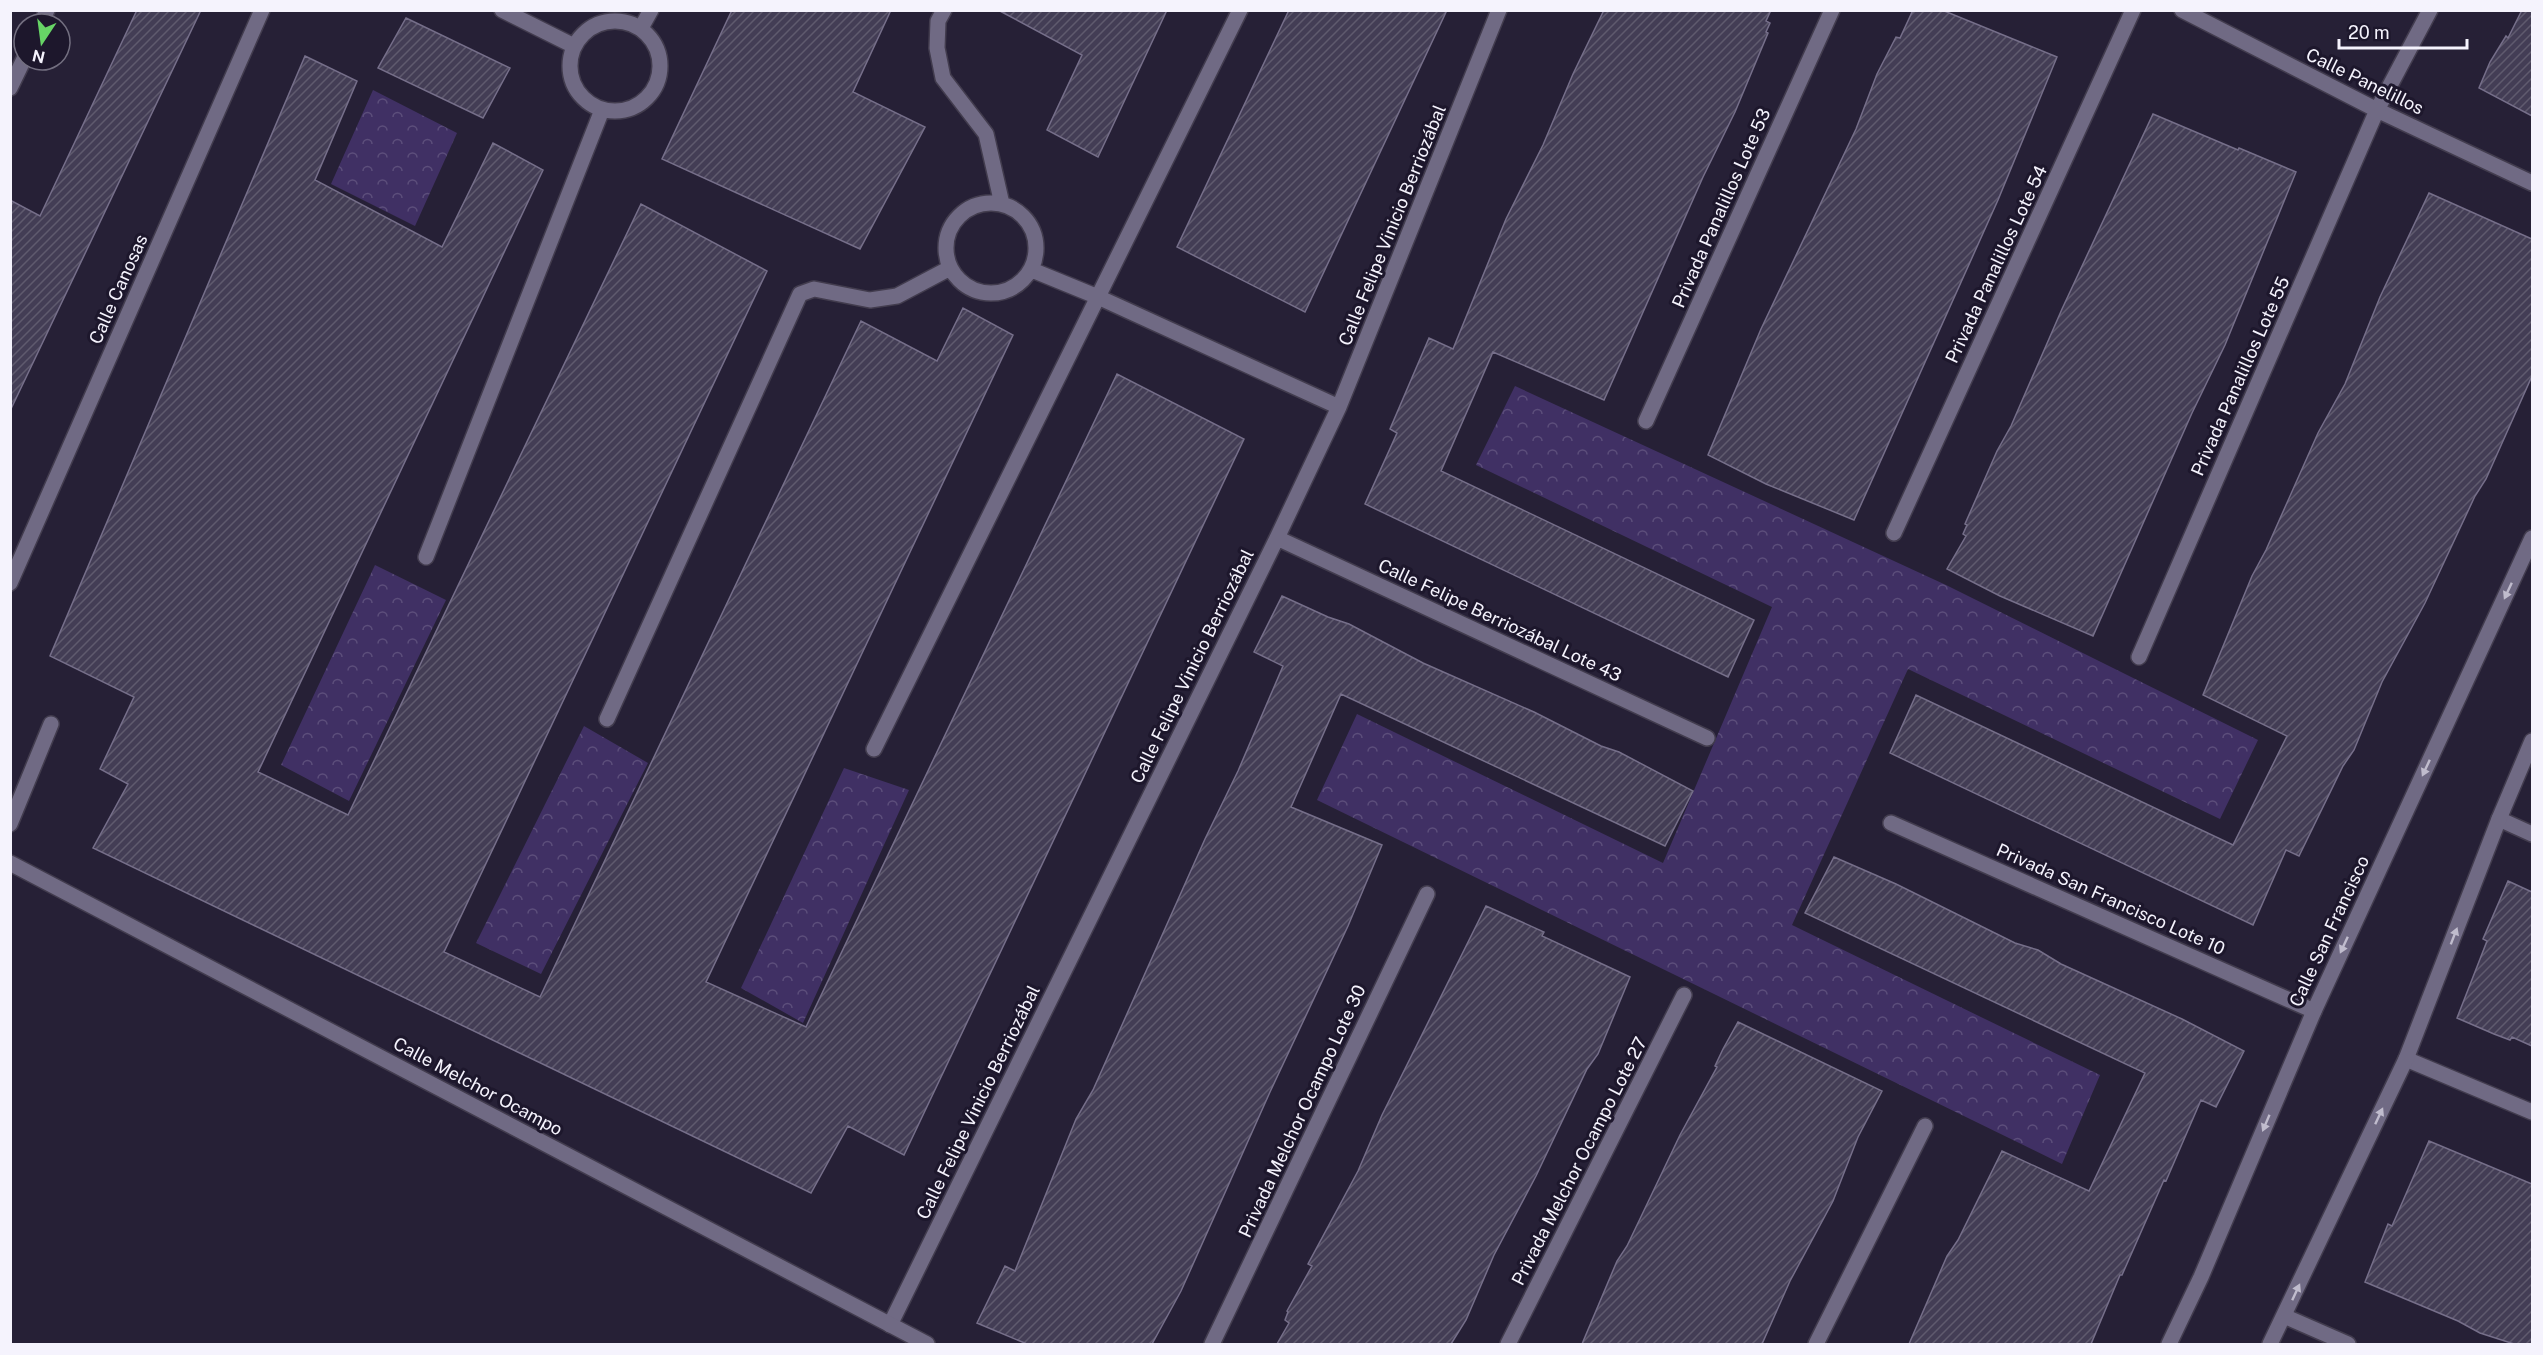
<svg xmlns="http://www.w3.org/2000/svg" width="2543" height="1355" viewBox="0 0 2543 1355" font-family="'Public Sans',sans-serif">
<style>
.park{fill:url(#park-crowns)}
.building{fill:url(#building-hatch);stroke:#766f8a;stroke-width:1.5}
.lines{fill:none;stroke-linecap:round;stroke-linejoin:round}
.street-casing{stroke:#423c4e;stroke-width:18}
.secondary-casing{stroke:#423c4e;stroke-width:18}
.street{stroke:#706a84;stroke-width:15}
.secondary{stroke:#706a84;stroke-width:15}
.oneway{fill:#c0bccd}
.labels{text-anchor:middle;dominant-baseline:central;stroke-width:6;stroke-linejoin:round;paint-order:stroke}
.street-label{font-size:18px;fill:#f5f3fd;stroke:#1d172c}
</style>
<defs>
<pattern id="park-crowns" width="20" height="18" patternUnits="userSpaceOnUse" patternTransform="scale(1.5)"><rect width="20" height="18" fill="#403064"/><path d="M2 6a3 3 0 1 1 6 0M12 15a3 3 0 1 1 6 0" fill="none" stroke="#5c4e7b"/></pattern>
<pattern id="building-hatch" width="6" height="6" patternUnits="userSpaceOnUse" patternTransform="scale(1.5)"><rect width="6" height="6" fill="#433d55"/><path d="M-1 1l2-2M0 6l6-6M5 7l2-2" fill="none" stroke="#5f5a6e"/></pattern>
</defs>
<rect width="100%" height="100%" fill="#262036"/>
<path class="park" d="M373,90L457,133L415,226L331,184Z
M1515,386L1946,585L2258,740L2220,819L1908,669L1792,925L2100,1075L2062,1164L1317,800L1357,714L1663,863L1772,607L1476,465Z
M375,565L446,600L349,801L281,765Z
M584,726L648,763L541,974L476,943Z
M844,768L909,790L803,1023L741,988Z"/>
<path class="building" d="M137,10H201L10,411V200L40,216Z
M732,10H891L853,92L925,127L860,249L662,159Z
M998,10H1167L1098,157L1047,130L1082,55Z
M1289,10H1447L1305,312L1177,247Z
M1604,10H1771L1766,21L1770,23L1766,32L1768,33L1735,112L1703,177L1604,400L1493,352L1441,471L1754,620L1728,677L1365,504L1397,433L1390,429L1429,338L1453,349L1506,219L1543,145L1573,74Z
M1913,10H1942L2057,57L1998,200L1854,520L1766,484L1708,455L1761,329L1856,129L1877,74L1896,37L1900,38Z
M2522,10H2532V116L2479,88L2490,62L2506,36L2508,38Z
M406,18L510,68L483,118L378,68Z
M305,56L357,81L315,180L442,247L493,143L543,170L258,772L348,815L641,204L767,271L444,952L540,997L861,321L937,361L963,308L1013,335L706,982L806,1027L1117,374L1244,439L904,1155L848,1126L811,1193L93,848L128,784L100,769L134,697L50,656Z
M2153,114L2238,150L2239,148L2296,172L2225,345L2192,413L2093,636L2000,596L1947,569L1966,536L1963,534L1967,525L1965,524L1997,451L2011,426L2062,309Z
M2429,193L2532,239V376L2486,479L2475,496L2425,603L2382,682L2354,750L2343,766L2299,856L2286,850L2253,925L1890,753L1916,695L2233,845L2287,736L2203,695L2252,576L2266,550L2318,433L2345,384L2380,297Z
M1282,596L1328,617L1349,624L1423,663L1534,712L1601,746L1619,752L1693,791L1665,846L1341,694L1291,807L1382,845L1348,926L1270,1092L1181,1291L1152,1344H1027L977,1323L1005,1266L1015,1271L1076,1119L1093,1090L1205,839L1238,771L1283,666L1254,652Z
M1834,857L1896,884L2015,943L2038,950L2061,964L2182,1019L2244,1051L2216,1107L2201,1100L2166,1181L2164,1180L2122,1275H2120L2091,1344H1909L1947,1256L1958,1240L2002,1151L2089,1191L2145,1073L1805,913Z
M2508,881L2532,892V1046L2512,1037L2510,1040L2494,1034L2457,1018L2487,941L2483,939Z
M1486,906L1544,932L1542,936L1630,977L1598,1054L1587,1069L1536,1176L1494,1255L1466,1320L1451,1344H1277L1289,1323L1285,1320L1288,1312L1287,1311L1312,1266L1308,1264L1358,1171L1382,1115Z
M1738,1022L1882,1091L1858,1137L1833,1201L1790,1281L1762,1344H1582L1617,1261L1627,1246L1680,1135L1717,1067L1715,1066L1723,1049Z
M2429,1141L2532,1184V1344H2514L2480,1333L2458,1321L2365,1282L2388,1224L2392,1226Z"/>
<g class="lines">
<defs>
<path id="street" d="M502,10L574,46
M944,10L938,21L937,48L943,78L986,134L1002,204
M2182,10L2377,110L2532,183
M570 66a45 45 0 1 1 90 0a45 45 0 1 1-90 0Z
M41,24L47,10
M641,28L651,10
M10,88L24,59
M946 248a45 45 0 1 1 90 0a45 45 0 1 1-90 0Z
M1032,270L1098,297L1339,407
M1646,421L1832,10
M1894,533L2133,10
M1277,538L1707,738
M426,557L602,110
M2139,657L2377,110L2430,10
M607,719L800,294L814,289L870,300L897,296L950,268
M874,749L1240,10
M2499,819L2532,834
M1891,823L2314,1011
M10,824L51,724
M2406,1059L2532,1112
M2284,1316L2348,1344
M890,1325L1277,538L1339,407L1499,10
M1212,1344L1427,894
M1508,1344L1684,995
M1816,1344L1925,1126"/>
<path id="secondary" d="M10,583L262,10
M10,863L927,1344
M2169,1344L2201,1277L2314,1011L2532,538
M2270,1344L2406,1059L2499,819L2532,741"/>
</defs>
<use href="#street" class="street-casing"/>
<use href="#secondary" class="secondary-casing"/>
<use href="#street" class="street"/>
<use href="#secondary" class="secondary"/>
</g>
<defs><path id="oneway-solid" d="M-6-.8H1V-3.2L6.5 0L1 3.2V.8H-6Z" transform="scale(1.5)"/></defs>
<g class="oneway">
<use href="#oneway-solid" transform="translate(2508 591) rotate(115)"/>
<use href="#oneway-solid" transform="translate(2426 768) rotate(115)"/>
<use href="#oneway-solid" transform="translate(2454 936) rotate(-69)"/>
<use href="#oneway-solid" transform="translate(2344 945) rotate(115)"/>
<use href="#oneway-solid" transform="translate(2379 1116) rotate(-65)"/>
<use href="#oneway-solid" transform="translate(2266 1123) rotate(113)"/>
<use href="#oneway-solid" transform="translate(2296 1292) rotate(-65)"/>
</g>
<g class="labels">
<g class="street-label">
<text transform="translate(2365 81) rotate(26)">Calle Panelillos</text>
<text transform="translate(1721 208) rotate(-66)">Privada Panalillos Lote 53</text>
<text transform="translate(1392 225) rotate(-68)">Calle Felipe Vinicio Berriozábal</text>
<text transform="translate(1996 264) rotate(-65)">Privada Panalillos Lote 54</text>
<text transform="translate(118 289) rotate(-66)">Calle Canosas</text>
<text transform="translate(2240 376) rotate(-66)">Privada Panalillos Lote 55</text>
<text transform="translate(1500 620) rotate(25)">Calle Felipe Berriozábal Lote 43</text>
<text transform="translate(1192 666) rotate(-64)">Calle Felipe Vinicio Berriozábal</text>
<text transform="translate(2111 899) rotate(24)">Privada San Francisco Lote 10</text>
<text transform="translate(2329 931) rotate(-65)">Calle San Francisco</text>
<text transform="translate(478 1086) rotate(28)">Calle Melchor Ocampo</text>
<text transform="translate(978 1102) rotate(-64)">Calle Felipe Vinicio Berriozábal</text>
<text transform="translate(1302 1111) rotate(-65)">Privada Melchor Ocampo Lote 30</text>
<text transform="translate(1579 1161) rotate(-63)">Privada Melchor Ocampo Lote 27</text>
</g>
</g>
<rect width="2543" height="1355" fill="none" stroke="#f5f3fd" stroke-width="24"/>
<g transform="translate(42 42) rotate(193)"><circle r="28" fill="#1d172c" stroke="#736f80" stroke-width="1.5"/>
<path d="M0-4.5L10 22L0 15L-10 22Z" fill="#67d466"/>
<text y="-9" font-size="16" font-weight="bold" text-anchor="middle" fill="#f5f3fd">N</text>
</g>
<path d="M2339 39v9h128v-9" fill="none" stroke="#f5f3fd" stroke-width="3"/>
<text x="2348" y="39" font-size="18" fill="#f5f3fd" stroke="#1d172c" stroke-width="4.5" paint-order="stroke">20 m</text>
</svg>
